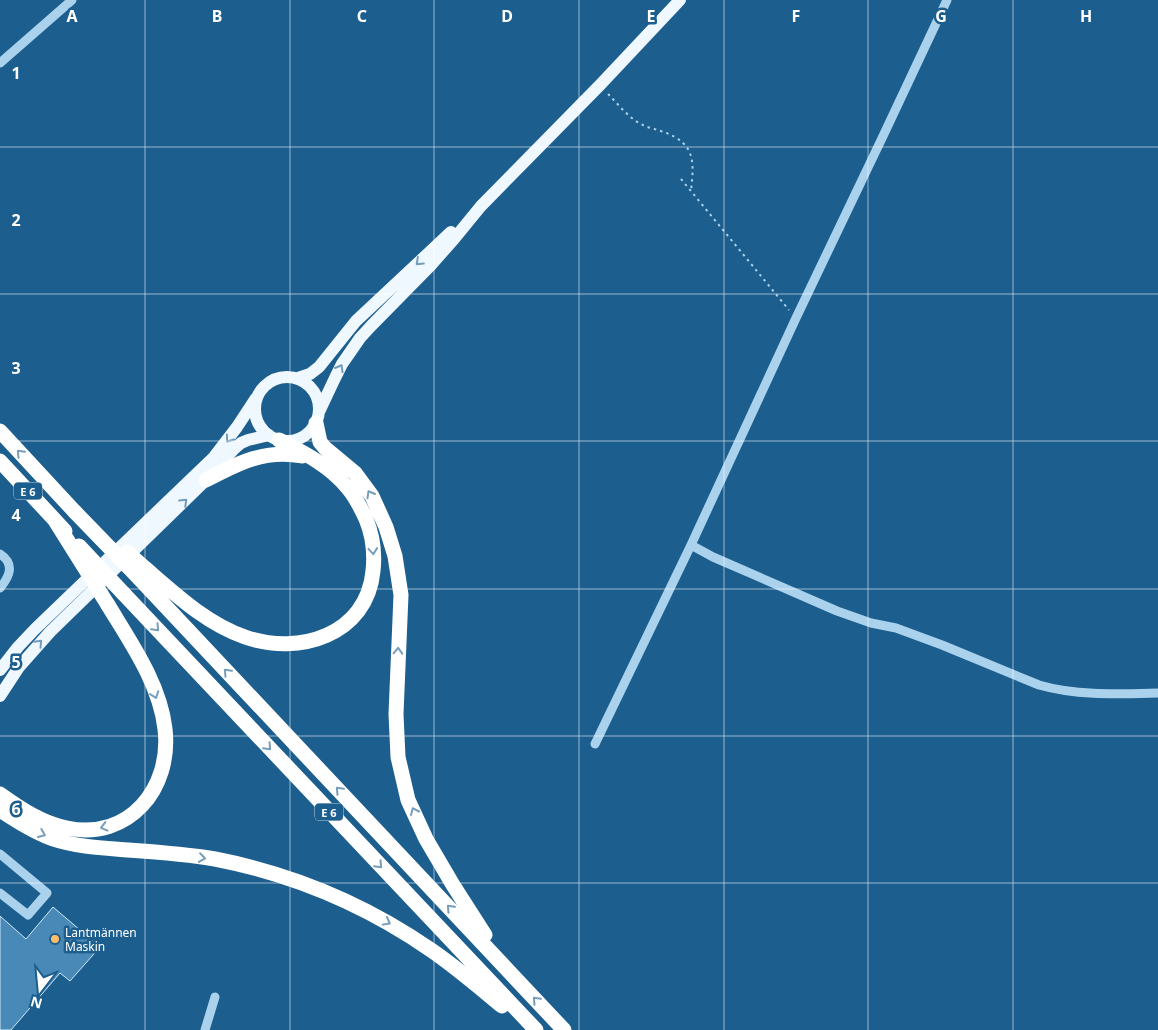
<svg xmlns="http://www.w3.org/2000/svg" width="1158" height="1030" viewBox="0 0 1158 1030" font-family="'Noto Sans',sans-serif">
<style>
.building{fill:#4989b8;stroke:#d0e8fa}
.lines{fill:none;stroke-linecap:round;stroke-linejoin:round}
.path{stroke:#aad2ed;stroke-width:2;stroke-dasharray:2.5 4;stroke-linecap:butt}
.minor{stroke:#aad2ed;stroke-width:9}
.major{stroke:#f0f8ff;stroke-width:12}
.highway{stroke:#fff;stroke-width:15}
.highway-bridge{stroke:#fff;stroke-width:15}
.oneway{stroke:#719cbb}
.oneway2{stroke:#779ebb}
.grid{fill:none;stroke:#fff;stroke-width:1;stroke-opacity:0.55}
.poi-dot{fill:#fdbe68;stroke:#1c5e8e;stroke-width:2}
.labels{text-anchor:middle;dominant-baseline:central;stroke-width:5;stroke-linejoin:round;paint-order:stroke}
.shield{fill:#1c5e8e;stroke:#bbcfdd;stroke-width:1}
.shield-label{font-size:11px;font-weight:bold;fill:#fff}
.poi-label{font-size:12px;fill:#fff;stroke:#1c5e8e;text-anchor:start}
.grid-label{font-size:16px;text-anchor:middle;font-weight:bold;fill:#fff;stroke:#1c5e8e;stroke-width:5;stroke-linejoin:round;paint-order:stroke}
</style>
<rect width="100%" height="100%" fill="#1c5e8e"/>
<path class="building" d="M53,907L100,947L70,981L60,973L11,1030H0V916L26,939Z"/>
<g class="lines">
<path class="path" d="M608,94C618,104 627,116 639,123C647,128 656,129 664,132C696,144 694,162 691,191
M681,179L789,310"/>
<path class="minor" d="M0,63L72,0
M691,545L713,557L837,611L871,623L896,628L942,645L1039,685C1077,696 1118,694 1158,693
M0,554C15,564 10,576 0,588
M595,744L691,545L796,318L884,134L947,0
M0,854L47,893L28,915L0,893
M205,1030L215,997"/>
<path class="major" d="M255 409a32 32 0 1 1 64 0a32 32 0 1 1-64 0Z
M298,378L310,374L319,367L356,321L451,232
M319,412L335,378L342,364L360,338L371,326L431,265L454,239L481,206L600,85L680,0
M0,670L18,647L35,629L214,457L237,427L256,398
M0,696L19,667L50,632L206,480L234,449L241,443L248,440L269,435"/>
<path class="highway" d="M316,423L320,442L325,448L355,473L372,496L386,527L395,556L401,595L396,714L398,757L408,800L426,839L453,885L485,935
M0,431L75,512
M0,461L65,531
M206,480C238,463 265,449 302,456
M146,569C176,595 207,624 245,637C299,656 367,635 373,571C375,553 373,536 366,519C361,508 355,496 347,487C329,465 304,453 279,440
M139,578L564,1030
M123,593L536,1030
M0,794C21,809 42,823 67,828C129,841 172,788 165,729C160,684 131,643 108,605
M0,810C17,821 34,832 53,839C77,847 103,848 128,850C157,852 186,854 215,859C292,874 366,905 431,950C456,967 479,987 502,1006"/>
<path class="highway-bridge" d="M75,512L139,578
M56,522L108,605
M79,546L123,593
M127,552L146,569"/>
</g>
<defs><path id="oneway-chevron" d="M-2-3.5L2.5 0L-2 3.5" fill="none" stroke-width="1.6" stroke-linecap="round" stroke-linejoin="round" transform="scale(1.25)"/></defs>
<g class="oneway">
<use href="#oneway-chevron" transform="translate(419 262) rotate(137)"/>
<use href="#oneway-chevron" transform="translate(340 368) rotate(-60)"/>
<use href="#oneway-chevron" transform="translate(229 439) rotate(126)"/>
<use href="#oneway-chevron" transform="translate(184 502) rotate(-44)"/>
<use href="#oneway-chevron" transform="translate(39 643) rotate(-47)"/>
</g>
<g class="oneway2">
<use href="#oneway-chevron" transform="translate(20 453) rotate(-133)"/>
<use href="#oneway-chevron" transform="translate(370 494) rotate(-120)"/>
<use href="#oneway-chevron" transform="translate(373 551) rotate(85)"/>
<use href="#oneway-chevron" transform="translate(156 628) rotate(47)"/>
<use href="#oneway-chevron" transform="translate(398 651) rotate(-88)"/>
<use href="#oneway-chevron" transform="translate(227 672) rotate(-133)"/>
<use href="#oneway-chevron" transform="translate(155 695) rotate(70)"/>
<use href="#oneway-chevron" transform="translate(268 747) rotate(47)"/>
<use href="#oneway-chevron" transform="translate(339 790) rotate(-133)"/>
<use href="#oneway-chevron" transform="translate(414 811) rotate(-114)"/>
<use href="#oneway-chevron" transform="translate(104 827) rotate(165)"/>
<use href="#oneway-chevron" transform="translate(42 834) rotate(23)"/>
<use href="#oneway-chevron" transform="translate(202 858) rotate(8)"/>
<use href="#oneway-chevron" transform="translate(379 865) rotate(47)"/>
<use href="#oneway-chevron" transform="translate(450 908) rotate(-133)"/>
<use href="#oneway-chevron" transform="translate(387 922) rotate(29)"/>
<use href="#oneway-chevron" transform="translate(536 1000) rotate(-133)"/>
</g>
<path class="grid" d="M145,0V1030M290,0V1030M434,0V1030M579,0V1030M724,0V1030M868,0V1030M1013,0V1030M0,147H1158M0,294H1158M0,441H1158M0,589H1158M0,736H1158M0,883H1158"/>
<circle class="poi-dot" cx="55" cy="939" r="5"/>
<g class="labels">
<g class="shield">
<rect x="14" y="482.5" width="28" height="17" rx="4"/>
<rect x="315" y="803.5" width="28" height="17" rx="4"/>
</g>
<g class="shield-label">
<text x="28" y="491">E 6</text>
<text x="329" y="812">E 6</text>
</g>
<g class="poi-label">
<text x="65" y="932">Lantmännen<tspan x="65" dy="14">Maskin</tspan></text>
</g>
</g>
<g class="grid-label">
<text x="72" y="22">A</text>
<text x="217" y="22">B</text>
<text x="362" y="22">C</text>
<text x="507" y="22">D</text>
<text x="651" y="22">E</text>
<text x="796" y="22">F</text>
<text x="941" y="22">G</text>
<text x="1086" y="22">H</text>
<text x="16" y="79">1</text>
<text x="16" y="226">2</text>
<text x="16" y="374">3</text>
<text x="16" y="521">4</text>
<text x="16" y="668">5</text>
<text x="16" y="815">6</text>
</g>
<g transform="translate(40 990) rotate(196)" stroke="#1c5e8e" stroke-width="4" paint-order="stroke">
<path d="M0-4L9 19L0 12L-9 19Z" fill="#ffffff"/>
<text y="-8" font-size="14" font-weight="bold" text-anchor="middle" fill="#ffffff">N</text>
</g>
</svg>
